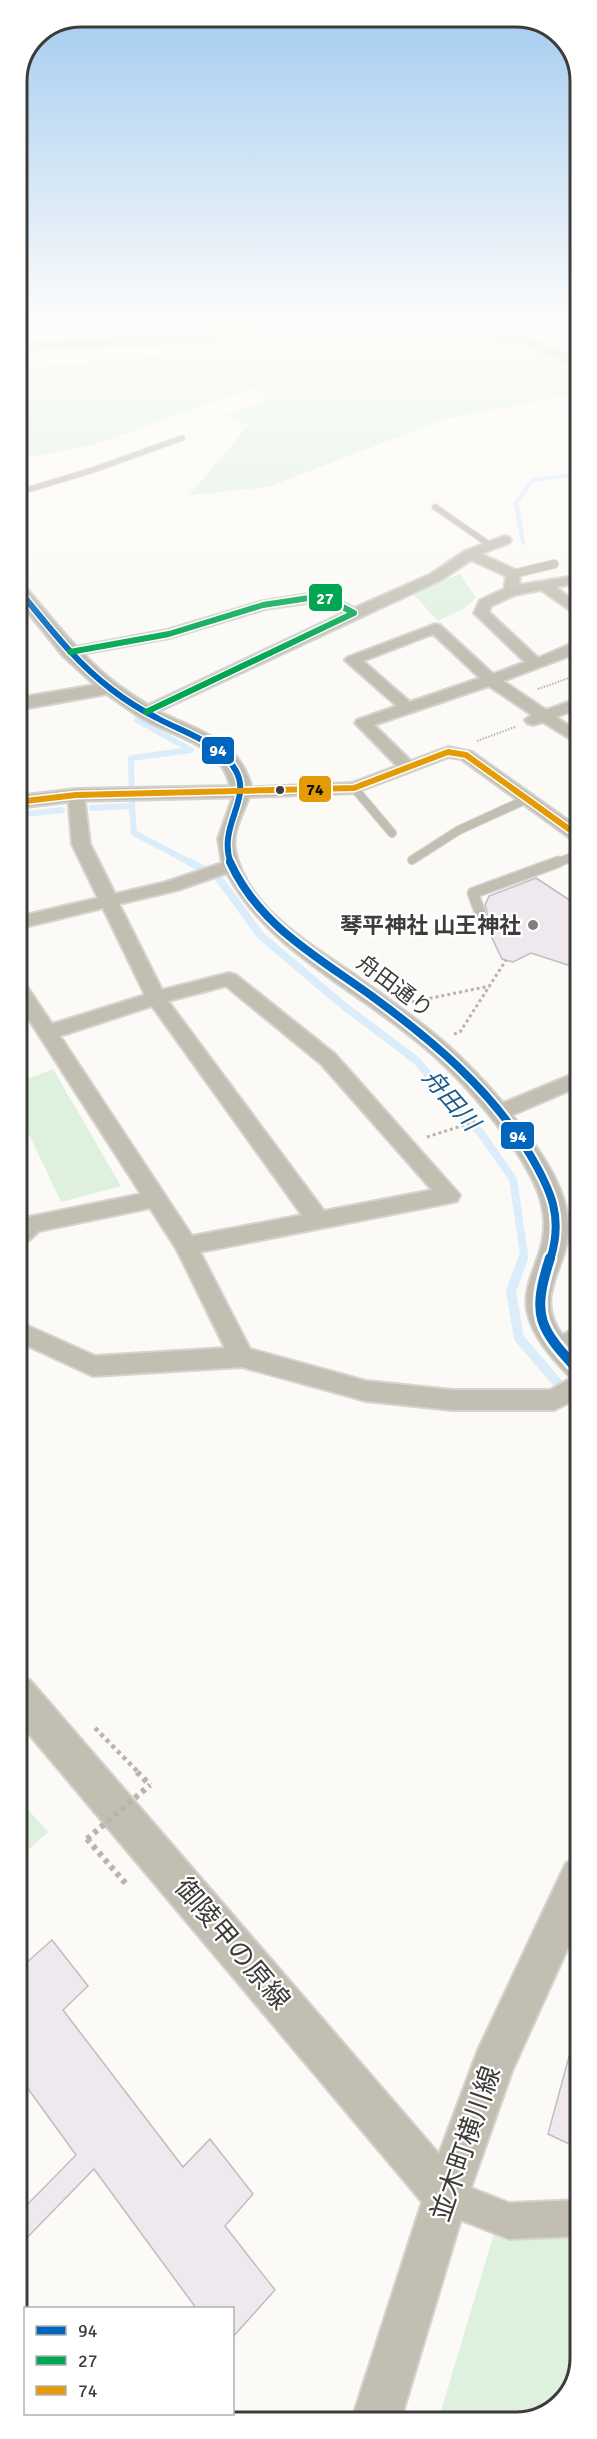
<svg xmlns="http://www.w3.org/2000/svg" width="597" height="2439" viewBox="0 0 597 2439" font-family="Signika,'Noto Sans JP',sans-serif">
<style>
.green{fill:#def1df}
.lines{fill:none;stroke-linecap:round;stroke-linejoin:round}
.stream-far3{stroke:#dbedfb;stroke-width:4.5}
.stream-far2{stroke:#dbedfb;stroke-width:6}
.stream-far1{stroke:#dbedfb;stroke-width:8}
.stream{stroke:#dbedfb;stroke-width:10}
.building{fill:#efe8ef;stroke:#c0bebd;stroke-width:1.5}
.service-far2-casing{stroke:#d5d4d1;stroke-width:7}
.service-far1-casing{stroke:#d5d4d1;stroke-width:10}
.service-casing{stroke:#d5d4d1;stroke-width:13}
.minor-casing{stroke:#d5d4d1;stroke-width:4}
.tertiary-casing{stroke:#d5d4d1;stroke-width:4}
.path-far3{stroke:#b8b5ad;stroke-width:2;stroke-dasharray:1.5 1.5;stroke-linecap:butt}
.path-far2{stroke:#b8b5ad;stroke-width:3;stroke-dasharray:3 3;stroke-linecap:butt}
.path-far1{stroke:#b8b5ad;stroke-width:4.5;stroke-dasharray:4 4;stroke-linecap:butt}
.path{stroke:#b8b5ad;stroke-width:6;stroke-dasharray:4.5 4.5;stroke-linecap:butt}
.service-far2{stroke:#c2beb2;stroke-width:5}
.service-far1{stroke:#c2beb2;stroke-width:8}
.service{stroke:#c2beb2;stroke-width:10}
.minor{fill:#c2beb2;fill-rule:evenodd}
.tertiary{fill:#c2beb2;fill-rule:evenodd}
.path-bridge{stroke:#b8b5ad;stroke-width:6;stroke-dasharray:4.5 4.5;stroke-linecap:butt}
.bus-1-far2-casing{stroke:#fff;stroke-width:9}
.bus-1-far1-casing{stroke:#fff;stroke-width:12}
.bus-1-casing{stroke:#fff;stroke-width:15}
.bus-2-casing{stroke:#fff;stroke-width:9}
.bus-3-casing{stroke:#fff;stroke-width:9}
.bus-1-far2{stroke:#0065bd;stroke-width:6}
.bus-1-far1{stroke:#0065bd;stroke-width:8}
.bus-1{stroke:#0065bd;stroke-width:10}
.bus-2{stroke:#00a651;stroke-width:6}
.bus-3{stroke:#e49b06;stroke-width:6}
.bus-dot{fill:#3d3c3a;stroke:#fff;stroke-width:2}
.poi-dot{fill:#807e7c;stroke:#fff;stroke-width:2}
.labels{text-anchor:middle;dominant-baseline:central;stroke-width:4.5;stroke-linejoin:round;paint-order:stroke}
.poi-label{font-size:22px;font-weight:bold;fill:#3d3c3a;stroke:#fff;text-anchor:end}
.street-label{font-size:22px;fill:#3d3c3a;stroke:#fff}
.water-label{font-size:24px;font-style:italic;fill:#1a5b89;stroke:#fff}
.near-street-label{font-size:27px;fill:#3d3c3a;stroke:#fff}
.rim{fill:none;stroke:#3d3c3a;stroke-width:3}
.line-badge{stroke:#fff;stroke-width:2}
.badge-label{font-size:16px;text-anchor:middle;font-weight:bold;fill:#fff}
.pale-badge-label{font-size:16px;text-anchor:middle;font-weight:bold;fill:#111}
</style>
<rect width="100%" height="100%" fill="#fcfaf6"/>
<path class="green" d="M280,334L294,337H477L527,343L579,369V393L442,420L268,487L189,495L249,425L225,415L270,399L252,388L90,446L19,459L17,369L181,353L183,343Z
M460,574L476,598L463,609L438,621L412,593Z
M53,1069L121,1186L61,1202L17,1109V1083Z
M17,1797L48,1832L17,1860Z
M499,2217L509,2221L580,2218V2358L565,2400L528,2421H438Z"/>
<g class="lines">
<path class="stream-far3" d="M523,542L516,503L533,480L580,474"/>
<path class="stream-far2" d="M132,806L131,758L191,750L137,720
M92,808L132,806L134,833L193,864
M17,815L62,810"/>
<path class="stream-far1" d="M190,862L203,869
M220,880L261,936L344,1006L417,1061L464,1118L480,1132L513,1179L524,1254L522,1260"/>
<path class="stream" d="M523,1258L511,1292L519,1338L580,1409"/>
</g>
<path class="building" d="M536,878L580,907V969L531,953L513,962L502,959L484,921L488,916L485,905L489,896Z
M52,1940L88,1986L63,2010L183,2167L210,2139L253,2194L225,2226L275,2290L232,2338V2308H196L94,2169L18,2247V2214L76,2155L18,2075L17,1971Z
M574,2038L580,2039V2149L548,2134Z"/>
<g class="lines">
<defs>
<path id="service-far2" d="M17,330L24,329
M513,338L532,322
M17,493L93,470L182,438
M435,507L490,545"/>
<path id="service-far1" d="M513,574L554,564
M354,788L392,833
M412,860L459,830L527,799
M554,864L580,854"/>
<path id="service" d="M481,915L473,893L558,862"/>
<path id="minor" d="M283,327L298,333L401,329L513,335L536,340L579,360V367L529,345L513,341L401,335L297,339L279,332L278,330Z
M504,536L509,537L511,540L509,543L481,554L518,571L520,574L519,585L580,575V583L556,587L580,606V617L541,590L515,595L491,606L489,612L538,658L580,640V651L572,655L503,681L546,710L580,698V708L556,717L580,733V745L543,722L533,725L527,723L525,720L532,715L489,686L374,725L411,761L448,747L472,752L580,829V842L574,841L461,759L449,757L354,793L249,797C243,813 232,832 235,849C246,908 310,944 355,975C381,994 407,1012 432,1032C458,1053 481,1077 503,1103L580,1071V1086L512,1115C536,1145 570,1189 568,1230C567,1270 533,1294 562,1335L580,1326V1348L576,1351L580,1356V1397L554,1410H452L366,1401L242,1367L93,1376L17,1341V1321L95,1356L225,1348L177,1250L150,1208L39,1231L25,1244L17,1247V1224L24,1218L141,1194L17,1001V980L24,982L52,1024L145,995L103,908L17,929V917L98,898L72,844L68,795L70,791H82L84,795L90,844L115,894L166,882L222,863L218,839L236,788L352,783L397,766L355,723L357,720L397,706L348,663L345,660L348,657L435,624L440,625L493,674L525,662L474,613L480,600L504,589L506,576L471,560L441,580L146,717L138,712L140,709L343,613L320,601L265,609L169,638L70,656L63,652L70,648L167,630L263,601L322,592L354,608L431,574L465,551ZM433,634L480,678L410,702L363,661ZM227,873C265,945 343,983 405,1032C449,1065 485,1106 516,1151C539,1186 553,1217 538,1257C532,1274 524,1292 527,1310C532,1337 553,1359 571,1378L550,1390H452L366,1381L250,1349L200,1252L449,1203L457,1201L460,1195L335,1054L236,975L229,973L162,990L119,904L178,890ZM226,986L321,1064L432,1190L324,1211L168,1001ZM152,1006L302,1215L192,1236L60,1036Z
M446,2178L509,2203L580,2200V2236L509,2239L433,2209L428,2196L433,2183Z"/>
<path id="tertiary" d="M314,322H360L353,326L188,343L17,350V342L188,335Z
M17,583L23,584C53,619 81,657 118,685C132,695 149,707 164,714C206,734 241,742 253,792L250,797L76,801L17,808V796L76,789L230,786C222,747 181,738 150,723C135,715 121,704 107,694L17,710V698L95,685L63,656L17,599Z
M17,1675L30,1680L439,2154L478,2050L566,1863L580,1857V1921L512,2071L468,2196L400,2422H351L422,2202L17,1720Z"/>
</defs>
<use href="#service-far2" class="service-far2-casing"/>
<use href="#service-far1" class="service-far1-casing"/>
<use href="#service" class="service-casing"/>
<use href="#minor" class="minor-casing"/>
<use href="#tertiary" class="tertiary-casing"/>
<path class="path-far3" d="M569,561L580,559
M538,689L580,674
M477,741L515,727"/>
<path class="path-far2" d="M412,1002L490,986
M454,1034L460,1032L506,960
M427,1137L477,1121"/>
<path class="path-far1" d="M95,1728L139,1773"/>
<path class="path" d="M137,1772L150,1785
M87,1839L127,1885"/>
<use href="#service-far2" class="service-far2"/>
<use href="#service-far1" class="service-far1"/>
<use href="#service" class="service"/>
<use href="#minor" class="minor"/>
<use href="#tertiary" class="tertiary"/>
<path class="path-bridge" d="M87,1839L150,1785"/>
<defs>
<path id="bus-1-far2" d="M17,588C46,623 74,661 111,689C125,700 141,710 157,718C184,733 220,742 236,771C252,800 217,826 231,864"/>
<path id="bus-1-far1" d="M230,862C259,926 318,957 373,997C433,1041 490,1089 529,1153C551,1190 564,1217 550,1260"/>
<path id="bus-1" d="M550,1258C531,1317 539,1328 580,1372"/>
<path id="bus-2" d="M70,652L169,634L263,605L322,596L354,613L146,712"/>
<path id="bus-3" d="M17,802L76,795L354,788L448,752L466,755L580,837"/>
</defs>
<use href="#bus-1-far2" class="bus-1-far2-casing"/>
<use href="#bus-1-far1" class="bus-1-far1-casing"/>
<use href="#bus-1" class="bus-1-casing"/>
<use href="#bus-2" class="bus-2-casing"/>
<use href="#bus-3" class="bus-3-casing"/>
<use href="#bus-1-far2" class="bus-1-far2"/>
<use href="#bus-1-far1" class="bus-1-far1"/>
<use href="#bus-1" class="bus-1"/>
<use href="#bus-2" class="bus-2"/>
<use href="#bus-3" class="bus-3"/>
</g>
<linearGradient id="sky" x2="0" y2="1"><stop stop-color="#a3cbf0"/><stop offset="0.49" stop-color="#fefdfb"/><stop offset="1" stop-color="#fefdfb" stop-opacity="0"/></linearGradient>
<rect width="597" height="663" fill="url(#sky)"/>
<circle class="bus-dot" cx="280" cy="790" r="5"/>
<circle class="poi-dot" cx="533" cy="925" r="6"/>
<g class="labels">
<g class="poi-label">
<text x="521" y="925">琴平神社 山王神社</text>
</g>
<g class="street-label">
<text transform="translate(395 986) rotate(37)">舟田通り</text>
</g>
<g class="water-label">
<text transform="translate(451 1100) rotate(49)">舟田川</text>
</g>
<g class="near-street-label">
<text transform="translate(232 1944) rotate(50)">御陵甲の原線</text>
<text transform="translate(466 2144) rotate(-71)">並木町横川線</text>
</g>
</g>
<path d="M0 0H597V2439H0ZM81 27H516A54 54 0 0 1 570 81V2358A54 54 0 0 1 516 2412H81A54 54 0 0 1 27 2358V81A54 54 0 0 1 81 27Z" fill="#fff" fill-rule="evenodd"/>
<path class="rim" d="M81 27H516A54 54 0 0 1 570 81V2358A54 54 0 0 1 516 2412H81A54 54 0 0 1 27 2358V81A54 54 0 0 1 81 27Z"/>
<g class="line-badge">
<rect x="308" y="583" width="35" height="29" rx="6" fill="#00a651"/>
<rect x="201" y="736" width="34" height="29" rx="6" fill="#0065bd"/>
<rect x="298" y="775" width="34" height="28" rx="6" fill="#e49b06"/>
<rect x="500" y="1121" width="35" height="29" rx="6" fill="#0065bd"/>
</g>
<g class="badge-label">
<text x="325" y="604">27</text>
<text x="218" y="756">94</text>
<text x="518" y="1142">94</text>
</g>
<g class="pale-badge-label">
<text x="315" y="795">74</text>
</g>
<rect x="24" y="2307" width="210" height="108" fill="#ffffff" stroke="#b1b1b0" stroke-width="1.5"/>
<rect x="36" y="2326" width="30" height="9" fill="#0065bd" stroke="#b1b1b0" stroke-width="1.5"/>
<text x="78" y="2337" font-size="18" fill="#3d3c3a">94</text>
<rect x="36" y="2356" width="30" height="9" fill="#00a651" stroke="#b1b1b0" stroke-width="1.5"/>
<text x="78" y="2367" font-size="18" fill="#3d3c3a">27</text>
<rect x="36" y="2386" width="30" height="9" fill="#e49b06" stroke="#b1b1b0" stroke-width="1.5"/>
<text x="78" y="2397" font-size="18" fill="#3d3c3a">74</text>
</svg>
